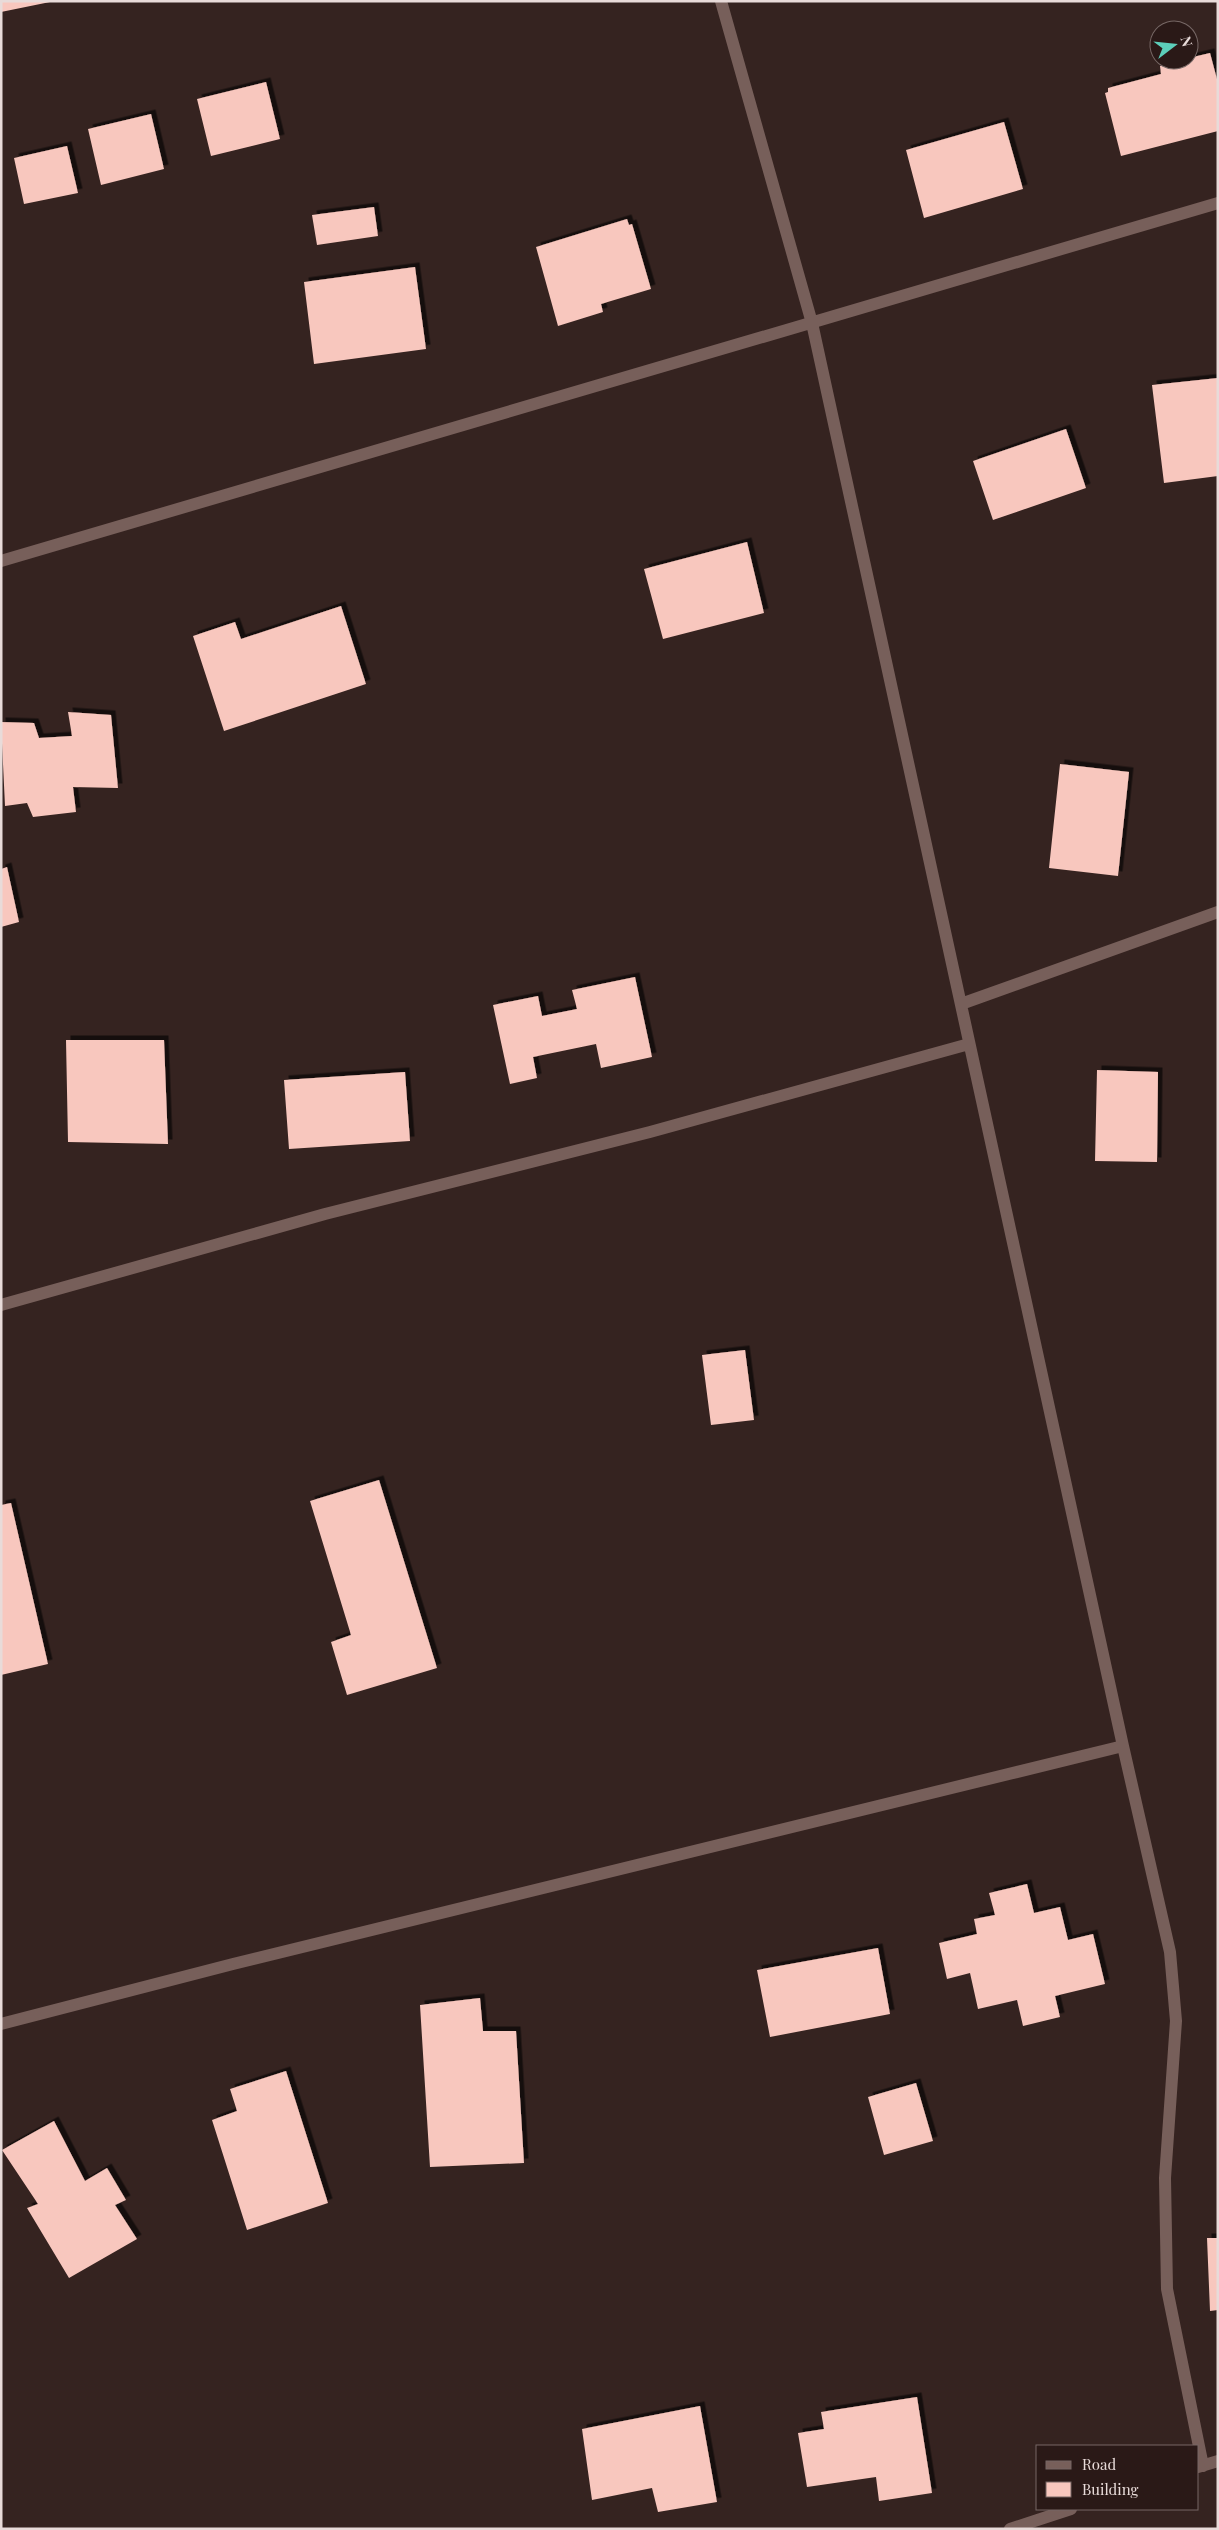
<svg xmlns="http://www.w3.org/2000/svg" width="1219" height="2530" viewBox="0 0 1219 2530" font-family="'Playfair Display',serif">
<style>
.building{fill:#f8c7be;filter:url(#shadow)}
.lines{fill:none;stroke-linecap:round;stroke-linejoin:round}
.minor{stroke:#775f5a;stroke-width:12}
</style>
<defs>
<filter id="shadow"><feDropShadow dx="4.5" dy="-4.5" stdDeviation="0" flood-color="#0009"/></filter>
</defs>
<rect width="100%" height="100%" fill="#352320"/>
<path class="building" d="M1,1H50V2L1,12Z
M1210,53L1218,83V131L1121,156L1105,93L1108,92V88L1161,74L1160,66L1189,60V58Z
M266,82L280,139L211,156L197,99Z
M151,114L164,169L101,185L88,129Z
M1004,122L1023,189L924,218L906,150Z
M67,146L78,193L24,204L14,158Z
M374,207L378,236L317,245L312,215Z
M627,219L629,225L632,224L651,289L601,304L603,312L558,326L536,247Z
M415,267L426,349L314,364L304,282Z
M1218,378V476L1164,483L1152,385Z
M1066,429L1086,488L993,520L973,461Z
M747,542L764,613L663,639L644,569Z
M341,606L366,684L224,731L193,636L235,622L241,639Z
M68,712L111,715L118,788L73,787L76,812L33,817L27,803L5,806L1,722L34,723L39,738L72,736Z
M1060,764L1129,772L1118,876L1049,868Z
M7,867L19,922L1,927V869Z
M635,977L652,1057L601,1068L596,1044L533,1057L537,1078L510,1084L493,1005L538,996L542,1016L577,1009L572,990Z
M66,1040H164L168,1144L68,1142Z
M1097,1070L1158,1072L1157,1162L1095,1161Z
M405,1072L410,1141L289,1149L284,1080Z
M745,1350L754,1420L711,1425L702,1355Z
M379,1480L437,1668L347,1695L331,1642L351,1635L310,1501Z
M11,1503L48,1664L1,1675V1505Z
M1027,1884L1034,1913L1060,1907L1068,1940L1093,1934L1105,1984L1055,1996L1060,2017L1023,2026L1017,2000L978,2009L970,1973L947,1979L939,1943L977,1934L974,1919L995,1915L989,1893Z
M878,1948L890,2014L770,2037L757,1970Z
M480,1998L483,2031H516L524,2163L430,2167L420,2005Z
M286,2071L328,2203L247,2230L212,2120L237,2111L230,2089Z
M916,2083L933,2141L884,2155L868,2097Z
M54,2121L85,2181L107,2168L126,2200L115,2205L137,2239L69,2278L27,2208L38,2204L2,2150Z
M1207,2238H1218V2310L1210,2311Z
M917,2397L932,2493L879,2501L876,2477L807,2487L798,2433L824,2429L821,2412Z
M700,2406L717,2502L658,2512L652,2488L592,2500L582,2429Z"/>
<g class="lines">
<path class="minor" d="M721,1L812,323L1123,1746L1170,1952L1176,2021L1165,2178L1167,2289L1203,2466
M1,561L1218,203
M961,1004L1218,912
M1,1305L325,1214L650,1132L969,1044
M1,2024L233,1964L1123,1746
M1198,2467L1218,2461
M1010,2529L1071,2509"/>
</g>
<rect width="1219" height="2530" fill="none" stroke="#e8dbd9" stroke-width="5"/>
<rect x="1036" y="2445" width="162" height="65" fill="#2a1917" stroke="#766765"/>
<rect x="1046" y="2461" width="25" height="8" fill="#775f5a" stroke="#766765"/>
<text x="1082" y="2470" font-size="15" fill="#e8dbd9">Road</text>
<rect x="1046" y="2482" width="25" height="15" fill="#f8c7be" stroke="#766765"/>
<text x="1082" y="2495" font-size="15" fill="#e8dbd9">Building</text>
<g transform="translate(1174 45) rotate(74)"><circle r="24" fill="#2a1917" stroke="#766765"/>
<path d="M0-4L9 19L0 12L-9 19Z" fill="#5cceba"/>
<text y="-8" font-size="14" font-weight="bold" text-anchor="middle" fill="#e8dbd9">N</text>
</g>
</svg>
